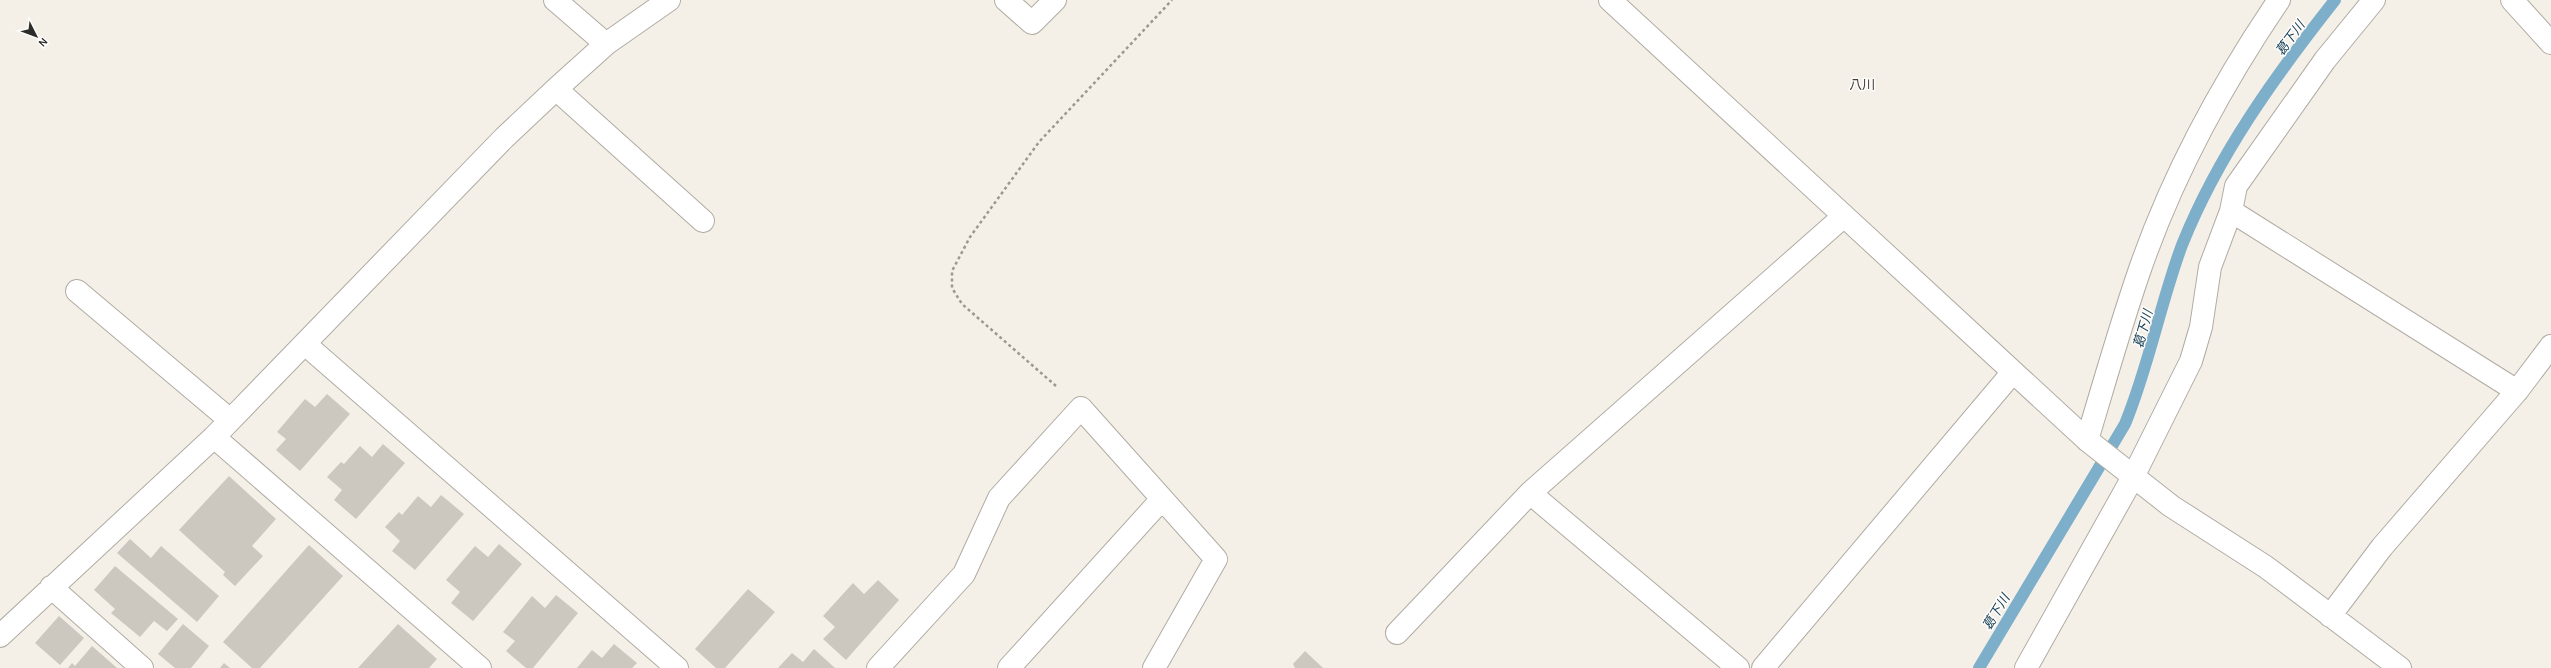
<svg xmlns="http://www.w3.org/2000/svg" width="2551" height="668" viewBox="0 0 2551 668" font-family="Karla,'Noto Sans JP',sans-serif">
<style>
.lines{fill:none;stroke-linecap:round;stroke-linejoin:round}
.stream{stroke:#7daeca;stroke-width:12}
.building{fill:#ccc8c0}
.minor-casing{stroke:#b0aba3;stroke-width:24}
.path{stroke:#9a9891;stroke-width:2.5;stroke-dasharray:3 3;stroke-linecap:butt}
.minor{stroke:#fff;stroke-width:22}
.labels{text-anchor:middle;dominant-baseline:central;stroke-width:3;stroke-linejoin:round;paint-order:stroke}
.water-label{font-size:13px;font-style:italic;fill:#174054;stroke:#fefdfc}
.neighbourhood-label{font-size:13px;fill:#444039;stroke:#fefdfc}
</style>
<rect width="100%" height="100%" fill="#f4f0e7"/>
<g class="lines">
<path class="stream" d="M1979,668L2125,424C2149,366 2160,304 2182,245C2218,155 2275,76 2335,0"/>
</g>
<path class="building" d="M327,394L350,414L300,471L276,450L286,439L277,432L305,399L315,407Z
M383,444L405,463L356,519L334,500L342,490L327,477L341,462L344,464L360,446L372,457Z
M229,476L276,519L252,546L263,556L235,586L223,575L225,572L179,530Z
M441,495L464,514L415,570L392,551L400,541L385,527L399,512L402,515L418,496L431,507Z
M130,539L151,558L161,546L219,596L197,622L117,553Z
M499,544L522,564L473,621L451,603L460,592L446,580L475,546L488,557Z
M309,545L343,576L260,668H252L223,642Z
M115,566L178,619L167,631L154,621L140,637L111,613L115,609L94,590Z
M878,580L899,600L846,660L823,639L835,627L823,616L853,583L864,594Z
M748,589L775,612L725,668H716L695,649Z
M556,595L578,613L533,668H526L506,651L515,641L503,632L532,596L545,608Z
M59,616L84,638L60,665L35,643Z
M183,624L209,646L191,668H175L158,654Z
M398,624L437,659L429,668H358Z
M614,644L637,663L632,668H577L592,650L602,658Z
M92,646L117,668H68L72,663L75,666Z
M814,649L835,668H778L792,653L803,662Z
M1305,651L1323,668H1295L1293,664Z
M224,663L230,668H220Z"/>
<g class="lines">
<defs>
<path id="minor" d="M555,0L606,44
M1006,0L1032,23L1055,0
M1610,0L2087,440L2171,506L2266,567L2400,668
M2512,0L2551,43
M556,89L703,221
M2231,211L2517,391
M77,291L230,420
M305,344L677,668
M214,437L480,668
M2087,440C2104,384 2120,327 2139,272C2172,176 2222,84 2279,0
M1530,493L1738,668
M51,587L142,668
M2330,616L2382,547L2517,391L2551,346
M1397,633L1530,493L1844,216
M0,636L214,437L504,138L556,89L606,44L669,0
M878,668L964,574L999,498L1081,408L1216,559L1154,668
M1009,668L1162,499
M1763,668L2013,372
M2026,668L2133,477L2191,361L2201,327L2210,267L2231,211L2236,186L2325,60L2374,0"/>
</defs>
<use href="#minor" class="minor-casing"/>
<path class="path" d="M1056,386L962,304L952,288V271L970,237L1039,142L1172,0"/>
<use href="#minor" class="minor"/>
</g>
<g class="labels">
<g class="water-label">
<text transform="translate(2290 38) rotate(-54)">葛下川</text>
<text transform="translate(2143 329) rotate(-74)">葛下川</text>
<text transform="translate(1996 612) rotate(-59)">葛下川</text>
</g>
<g class="neighbourhood-label">
<text x="1862" y="84">八川</text>
</g>
</g>
<g transform="translate(36 36) rotate(132)" stroke="#fefdfc" stroke-width="3" paint-order="stroke">
<path d="M0-3L7 15L0 10L-7 15Z" fill="#2d2c28"/>
<text y="-6" font-size="11" font-weight="bold" text-anchor="middle" fill="#2d2c28">N</text>
</g>
</svg>
